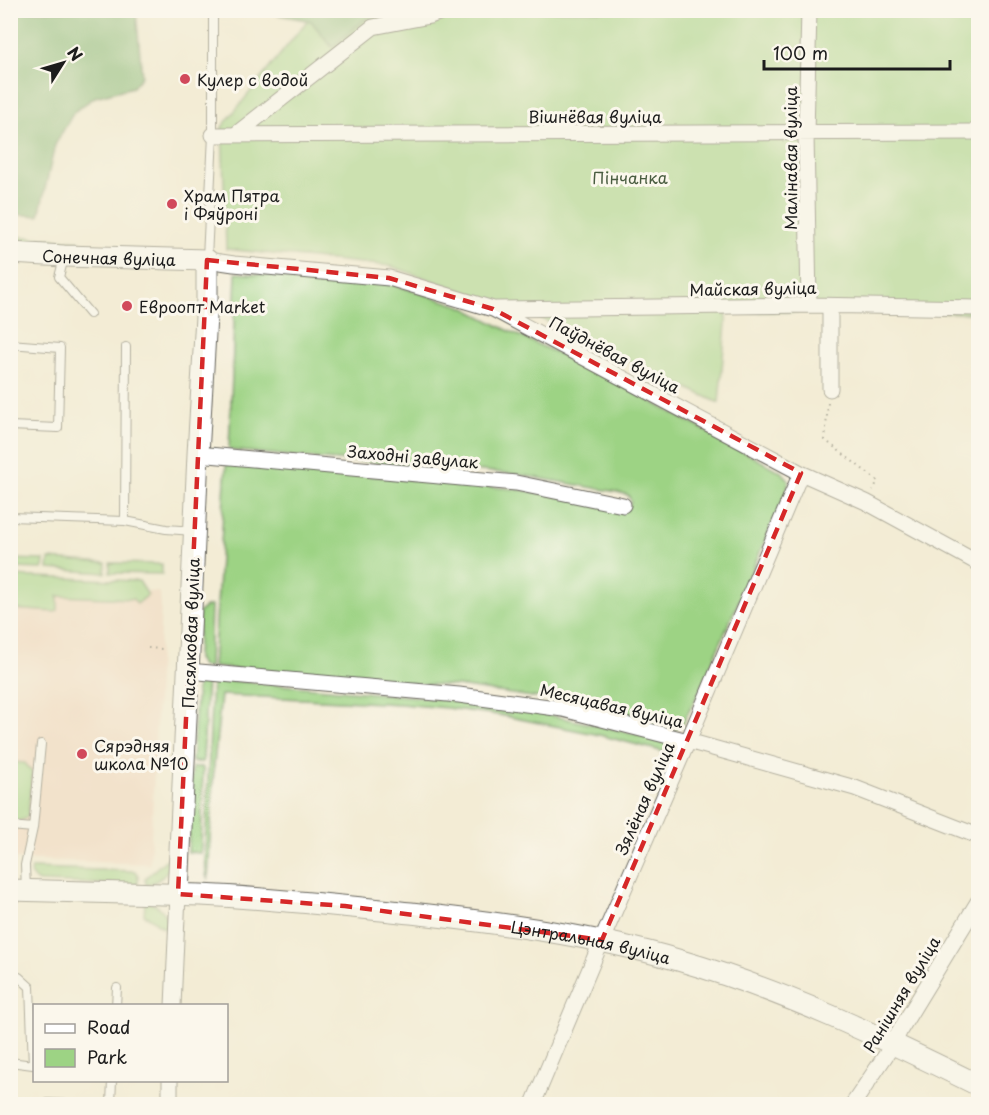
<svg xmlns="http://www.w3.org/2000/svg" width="989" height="1115" viewBox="0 0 989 1115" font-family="'Playpen Sans',sans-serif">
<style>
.built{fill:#f2d4be}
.green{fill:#9dd384;stroke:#5c7850;stroke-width:1.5}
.forest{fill:#7eb572;stroke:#4d6847;stroke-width:1.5}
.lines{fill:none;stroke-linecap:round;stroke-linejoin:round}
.lane-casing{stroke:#67655d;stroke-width:10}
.street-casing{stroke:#67655d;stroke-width:17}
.secondary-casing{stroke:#67655d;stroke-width:23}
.path{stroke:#67655d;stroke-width:2;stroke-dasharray:1.5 4.5;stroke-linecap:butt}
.lane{stroke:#fff;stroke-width:8}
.street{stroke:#fff;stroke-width:15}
.secondary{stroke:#fff;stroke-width:21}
.marked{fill:none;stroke:#d62828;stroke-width:4.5;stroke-dasharray:12 8;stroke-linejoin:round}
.poi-dot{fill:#d1495b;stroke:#fbf7ec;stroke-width:2}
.labels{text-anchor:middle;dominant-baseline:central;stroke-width:6;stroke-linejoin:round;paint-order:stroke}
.poi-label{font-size:16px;fill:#1c1c1c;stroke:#fbf7ec;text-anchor:start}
.street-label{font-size:16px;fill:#1c1c1c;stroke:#fbf7ec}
.park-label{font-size:16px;fill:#495c40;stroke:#fbf7ec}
</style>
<rect width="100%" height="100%" fill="#fbf7ec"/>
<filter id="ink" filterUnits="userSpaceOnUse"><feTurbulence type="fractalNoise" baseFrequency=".0167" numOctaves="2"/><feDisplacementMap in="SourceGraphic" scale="12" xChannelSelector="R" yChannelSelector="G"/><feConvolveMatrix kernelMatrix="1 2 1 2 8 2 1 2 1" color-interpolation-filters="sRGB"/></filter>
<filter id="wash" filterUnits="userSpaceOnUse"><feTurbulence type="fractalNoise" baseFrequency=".008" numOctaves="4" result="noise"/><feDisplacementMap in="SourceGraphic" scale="24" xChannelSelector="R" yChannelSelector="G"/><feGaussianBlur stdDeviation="1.35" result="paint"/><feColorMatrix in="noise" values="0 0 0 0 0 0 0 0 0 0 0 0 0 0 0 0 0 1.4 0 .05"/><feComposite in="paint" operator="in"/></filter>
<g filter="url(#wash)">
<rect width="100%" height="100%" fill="#f3ecd5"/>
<path class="built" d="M11,584L160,592L161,607L150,864L11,859Z"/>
<path class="green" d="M315,11H978V313L727,312L719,403L527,312L390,266L226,249L222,127Z
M10,236L79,241L80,242L76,245L11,244Z
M236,273L334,280L385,282L461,306L503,328L595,371L783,473L789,480L787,490L700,690L682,725L677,729L671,728L539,698L458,686L422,684L213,667L226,466L230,463L515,489L628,507L631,501L628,495L617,492L515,474L428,466L322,459L229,450Z
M11,559L44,560L43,569L11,568Z
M49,559L106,563L105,573L48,569Z
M110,563L162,564V574L110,573Z
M10,576L139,581L148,595L137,604L133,599L58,596V610L55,612L11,609Z
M207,606H211L209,667H203L197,659L199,612Z
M207,678L203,760L202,762H192L197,685L202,679Z
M212,679L420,697L517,708L664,740L673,742L676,746L673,754L595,734L499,715L447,708L400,704L221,695L214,765L208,880L206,874L205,853Z
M11,762L25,763L32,772L28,815C24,822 18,821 11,821Z
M192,767H202L203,769L201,853L188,852Z
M167,859H171C169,874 160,881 146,885L145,878Z
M32,868L135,871L138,875V885L39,882C32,879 30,875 32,868Z
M145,902C162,905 167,913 168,929C159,928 154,918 144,915Z"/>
<path class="forest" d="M10,11H136L142,76L133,87L95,97L74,112L55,145L39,216L11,214Z
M271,11H393L367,18L332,47L311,21L279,15Z"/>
</g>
<g filter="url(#ink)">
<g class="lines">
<defs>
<path id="lane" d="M64,258L59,277L90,314
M207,258L213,135V10
M10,344L60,348L58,428L10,426
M10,517L125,521L166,529L194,531
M125,521L126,347
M10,826L33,828
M26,889L25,865L33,828L41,744
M10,977H19L30,987L33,1065L10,1062
M116,1006L117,988
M48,1103L67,1104
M111,1104L112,1080"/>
<path id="street" d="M809,10L806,134L809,305
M213,135L978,132
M235,135L373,27L430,16L446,10
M207,260L234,264L389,278L493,309L801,473L866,502L978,563
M496,309L809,305L978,308
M830,389V306
M198,454L516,483L623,505
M188,671L459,695L563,709L688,741L855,788L978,836
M173,1006L178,894
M170,1104V1080
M533,1104L602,940L688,741L801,473
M853,1104L894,1043L900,1030L978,902"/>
<g id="secondary">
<path id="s1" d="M10,253L64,256L207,260V299L198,454L178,894"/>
<path id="s2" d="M10,890C74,892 138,893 201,895C271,898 341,906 411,913C501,923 591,935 678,960C782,990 881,1037 978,1085"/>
</g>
</defs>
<use href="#lane" class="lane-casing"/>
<use href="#street" class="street-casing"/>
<use href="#secondary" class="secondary-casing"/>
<path class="path" d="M828,403L825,440L878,481L873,490
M148,648L163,649"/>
<use href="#lane" class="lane"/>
<use href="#street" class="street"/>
<use href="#secondary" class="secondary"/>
</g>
</g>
<path d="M0 0H989V1115H0ZM207,260L389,278L493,309L801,473L602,940L345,906L178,894Z" fill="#f3ecd5" fill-opacity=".55" fill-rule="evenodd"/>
<path class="marked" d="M207,260L389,278L493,309L801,473L602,940L345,906L178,894Z"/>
<g class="poi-dot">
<circle cx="185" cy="79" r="6"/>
<circle cx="172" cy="204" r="6"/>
<circle cx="127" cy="306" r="6"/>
<circle cx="82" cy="754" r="6"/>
</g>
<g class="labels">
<g class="poi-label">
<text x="197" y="79">Кулер с водой</text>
<text x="184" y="195">Храм Пятра<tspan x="184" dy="18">і Фяўроні</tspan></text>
<text x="139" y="306">Евроопт Market</text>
<text x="94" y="745">Сярэдняя<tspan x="94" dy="18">школа №10</tspan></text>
</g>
<g class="street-label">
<text x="595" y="116">Вішнёвая вуліца</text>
<text transform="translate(790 158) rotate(-90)">Малінавая вуліца</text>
<text stroke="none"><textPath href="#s1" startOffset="99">Сонечная вуліца</textPath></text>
<text transform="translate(753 288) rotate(-1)">Майская вуліца</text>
<text transform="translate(615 354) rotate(28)">Паўднёвая вуліца</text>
<text transform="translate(413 456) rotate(5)">Заходні завулак</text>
<text transform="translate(190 633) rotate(-88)">Пасялковая вуліца</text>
<text transform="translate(612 705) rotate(13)">Месяцавая вуліца</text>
<text transform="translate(644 798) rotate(-66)">Зялёная вуліца</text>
<text stroke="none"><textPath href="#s2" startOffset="584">Цэнтральная вуліца</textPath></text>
<text transform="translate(901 994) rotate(-59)">Ранішняя вуліца</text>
</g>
<g class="park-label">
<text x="630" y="177">Пінчанка</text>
</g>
</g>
<rect width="989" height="1115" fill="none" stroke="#fbf7ec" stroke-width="36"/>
<rect x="33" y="1004" width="195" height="78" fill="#fbf7ec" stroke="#a29f99" stroke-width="1.5"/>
<rect x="45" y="1024" width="30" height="9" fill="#ffffff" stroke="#a29f99" stroke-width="1.5"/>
<text x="87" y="1034" font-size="18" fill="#1c1c1c">Road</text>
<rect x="45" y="1049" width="30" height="18" fill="#9dd384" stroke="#a29f99" stroke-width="1.5"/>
<text x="87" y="1064" font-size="18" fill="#1c1c1c">Park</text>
<g transform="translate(63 63) rotate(53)" stroke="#fbf7ec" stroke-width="4.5" paint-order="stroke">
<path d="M0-4.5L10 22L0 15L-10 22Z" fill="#1c1c1c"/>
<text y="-9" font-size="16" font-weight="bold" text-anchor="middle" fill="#1c1c1c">N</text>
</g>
<path d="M764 60v9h186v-9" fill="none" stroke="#1c1c1c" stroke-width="3"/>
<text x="773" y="60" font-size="18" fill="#1c1c1c" stroke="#fbf7ec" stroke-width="4.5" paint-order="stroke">100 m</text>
</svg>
